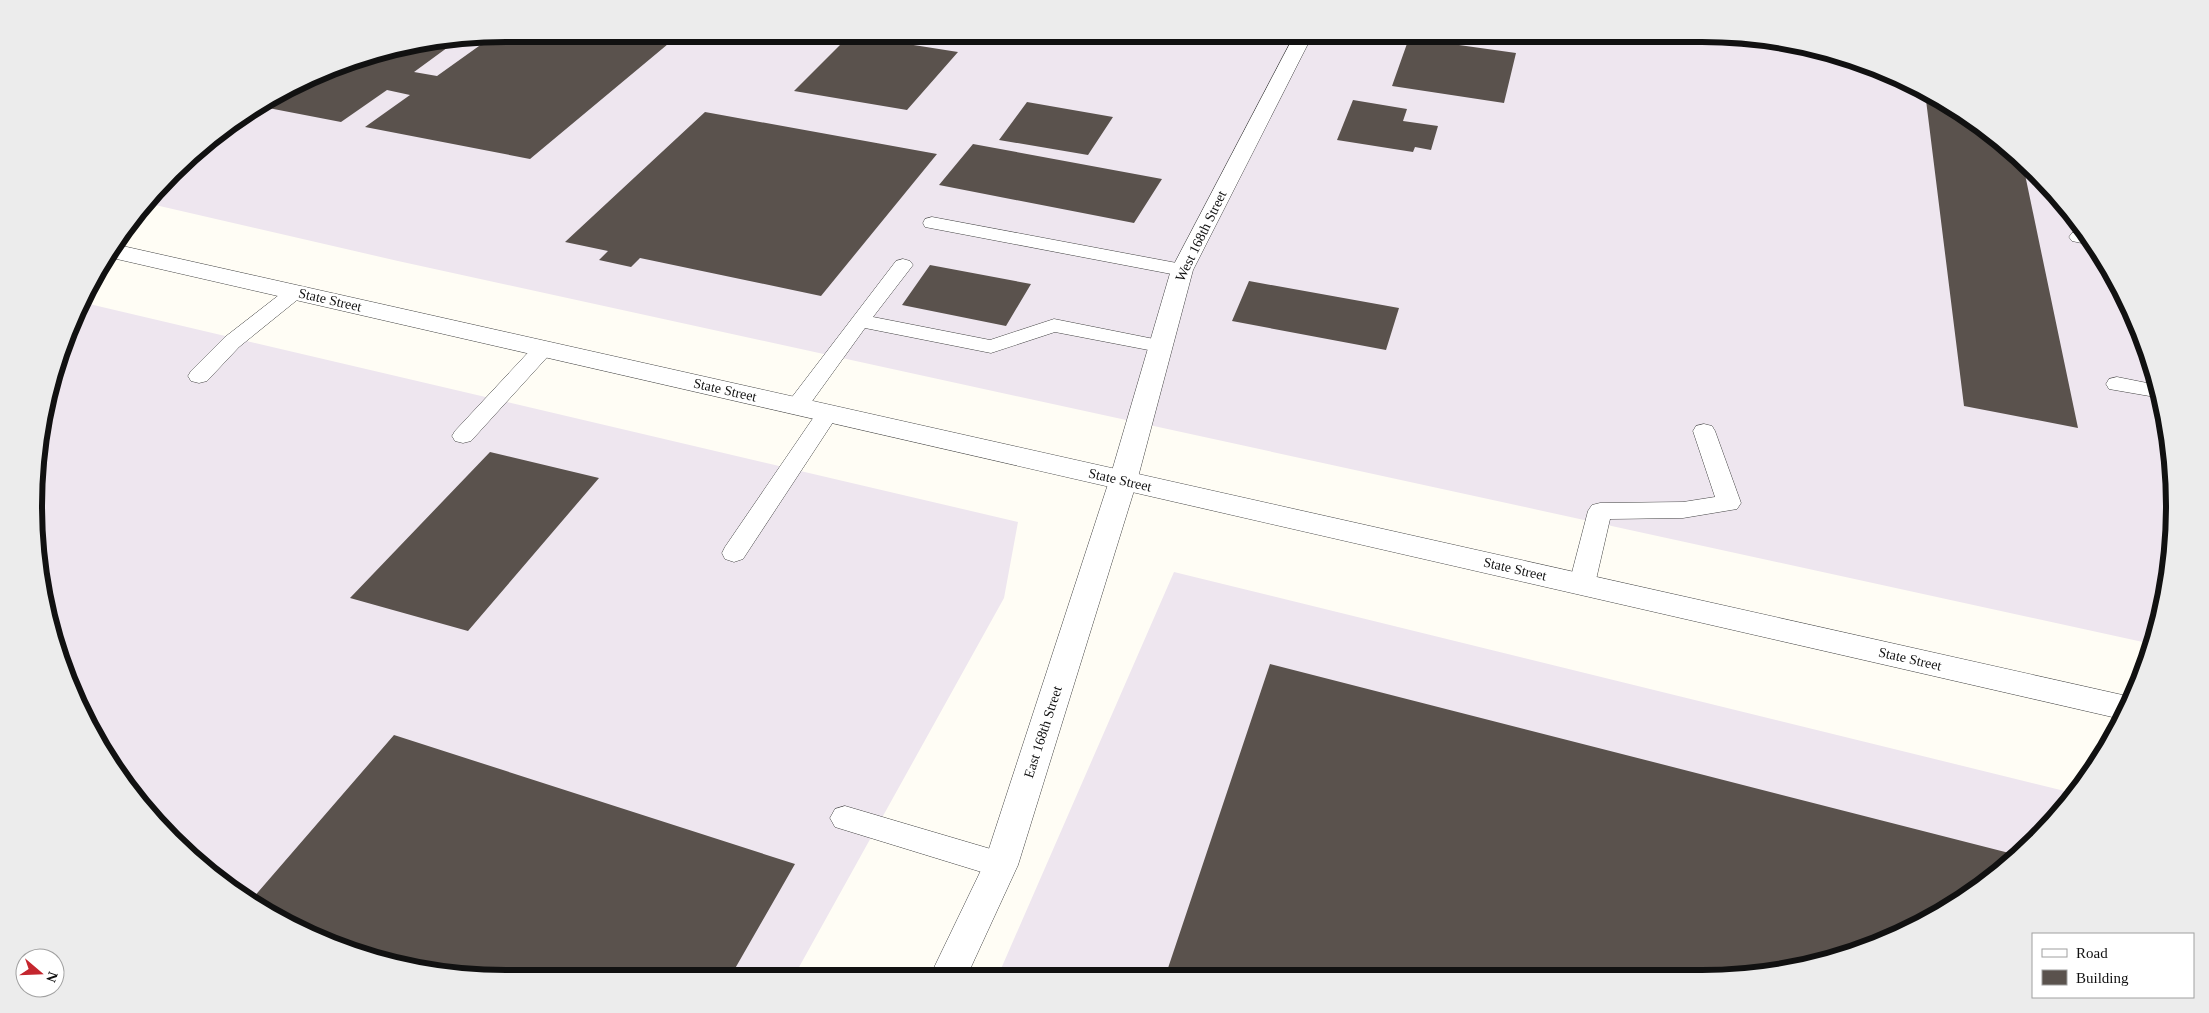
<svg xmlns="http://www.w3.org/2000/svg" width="2209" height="1013" viewBox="0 0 2209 1013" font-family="'Times New Roman',serif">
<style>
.industrial{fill:#eee6ef}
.building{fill:#5a524d}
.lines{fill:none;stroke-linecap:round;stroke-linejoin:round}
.service-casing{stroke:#444;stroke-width:1}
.minor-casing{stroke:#444;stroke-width:1}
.tertiary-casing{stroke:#444;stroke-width:1}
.service{fill:#fff;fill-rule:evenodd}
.minor{fill:#fff;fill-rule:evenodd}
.tertiary{fill:#fff;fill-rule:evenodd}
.labels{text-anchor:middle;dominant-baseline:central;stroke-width:5;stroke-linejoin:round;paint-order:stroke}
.street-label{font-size:14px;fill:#111;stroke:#fff}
.rim{fill:none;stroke:#111;stroke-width:6}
</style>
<rect width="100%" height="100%" fill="#fffdf5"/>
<path class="industrial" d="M507,34H1703L1795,43L1883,70L1965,113L2037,172L2095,244L2139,325L2166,414L2175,506L2166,598L2152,644L398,261L151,204L195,151L270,97L354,59Z
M85,303L1018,522L1004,598L793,978L506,979L415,970L326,943L195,862L97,743L59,659L38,568L43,415Z
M1174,572L2077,794L1991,881L1884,943L1764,975L997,978Z"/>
<path class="building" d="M506,34H680L530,159L365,127L410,95L387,90L341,122L258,106L270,97L354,59L455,42L414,72L437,76L493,36Z
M968,34H1036L1028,44Z
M850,35L958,52L907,110L794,91Z
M1409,38L1516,53L1504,103L1392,86Z
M1925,92L1965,113L2022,160L2078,428L1964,406Z
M1353,100L1407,109L1403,121L1438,126L1431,150L1415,147L1413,152L1337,140Z
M1027,102L1113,117L1088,155L999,140Z
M705,112L937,154L821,296L640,258L631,267L599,260L608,251L565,242Z
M973,144L1162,179L1134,223L939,185Z
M930,265L1031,284L1006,326L902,305Z
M1249,281L1399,308L1386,350L1232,321Z
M490,452L599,478L468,631L350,598Z
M1270,664L2017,855L1991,881L1884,943L1764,975L1165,977Z
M394,735L795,864L729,979H506L415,970L326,943L253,898Z"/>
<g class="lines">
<defs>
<path id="service" d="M932,217L1182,264L1189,266L1192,270L1189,274L1182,276L925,227L923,223L925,219Z
M2079,231L2086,232L2095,244L2091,245L2072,241L2069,237L2072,233Z
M903,259L910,261L913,265L873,317L990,340L1054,319L1159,340L1166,341L1170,346L1166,351L1159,352L1055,332L991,353L865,328L805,411L797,413L789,411L786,406L789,401L896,261Z
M295,286L302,288L305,292L302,296L239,347L207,381L199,383L191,381L188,376L191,371L225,337L288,288Z
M543,342L550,344L554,349L550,354L471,441L463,443L455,441L452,436L455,431L536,344Z
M2117,377L2157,385L2161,398L2109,389L2106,384L2109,379Z
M828,406L836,408L839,413L743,559L734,562L725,559L722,553L725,547L820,408Z
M1704,424L1712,426L1715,431L1741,503L1737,509L1683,518L1610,519L1595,584L1591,590L1582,593L1573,590L1569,584L1588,511L1592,505L1600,503L1683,502L1715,497L1693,431L1696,426Z
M845,806L1001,852L1012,856L1016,865L1012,874L1001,878L835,827L830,818L835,809Z"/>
<path id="minor" d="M1295,34H1313L1193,270L1137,481L1018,865L966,978H929L984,864L1109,481L1171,270Z"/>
<path id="tertiary" d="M118,245L2127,696L2133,698L2121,719L108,257Z"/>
</defs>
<use href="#service" class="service-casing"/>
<use href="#minor" class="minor-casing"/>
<use href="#tertiary" class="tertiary-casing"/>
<use href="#service" class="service"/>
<use href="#minor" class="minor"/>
<use href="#tertiary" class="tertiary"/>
</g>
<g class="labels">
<g class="street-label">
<text transform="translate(1201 236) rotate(-64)">West 168th Street</text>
<text transform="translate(330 300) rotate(13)">State Street</text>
<text transform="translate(725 390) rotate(13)">State Street</text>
<text transform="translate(1120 480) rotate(13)">State Street</text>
<text transform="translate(1515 569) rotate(13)">State Street</text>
<text transform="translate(1910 659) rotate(13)">State Street</text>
<text transform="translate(1043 732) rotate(-72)">East 168th Street</text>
</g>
</g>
<path d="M0 0H2209V1013H0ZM506 42H1702A464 464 0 0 1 2166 506V506A464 464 0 0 1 1702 970H506A464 464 0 0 1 42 506V506A464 464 0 0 1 506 42Z" fill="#ececec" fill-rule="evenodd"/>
<path class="rim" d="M506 42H1702A464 464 0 0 1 2166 506V506A464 464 0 0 1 1702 970H506A464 464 0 0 1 42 506V506A464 464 0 0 1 506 42Z"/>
<rect x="2032" y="933" width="162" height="65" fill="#ffffff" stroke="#a0a0a0"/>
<rect x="2042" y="949" width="25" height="8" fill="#ffffff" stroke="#a0a0a0"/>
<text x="2076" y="958" font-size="15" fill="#111111">Road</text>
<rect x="2042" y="970" width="25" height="15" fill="#5a524d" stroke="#a0a0a0"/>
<text x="2076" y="983" font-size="15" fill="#111111">Building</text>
<g transform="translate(40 973) rotate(109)"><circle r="24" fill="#ffffff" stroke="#a0a0a0"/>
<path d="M0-4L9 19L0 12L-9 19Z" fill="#c4262e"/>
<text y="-8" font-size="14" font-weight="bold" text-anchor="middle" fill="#111111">N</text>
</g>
</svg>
